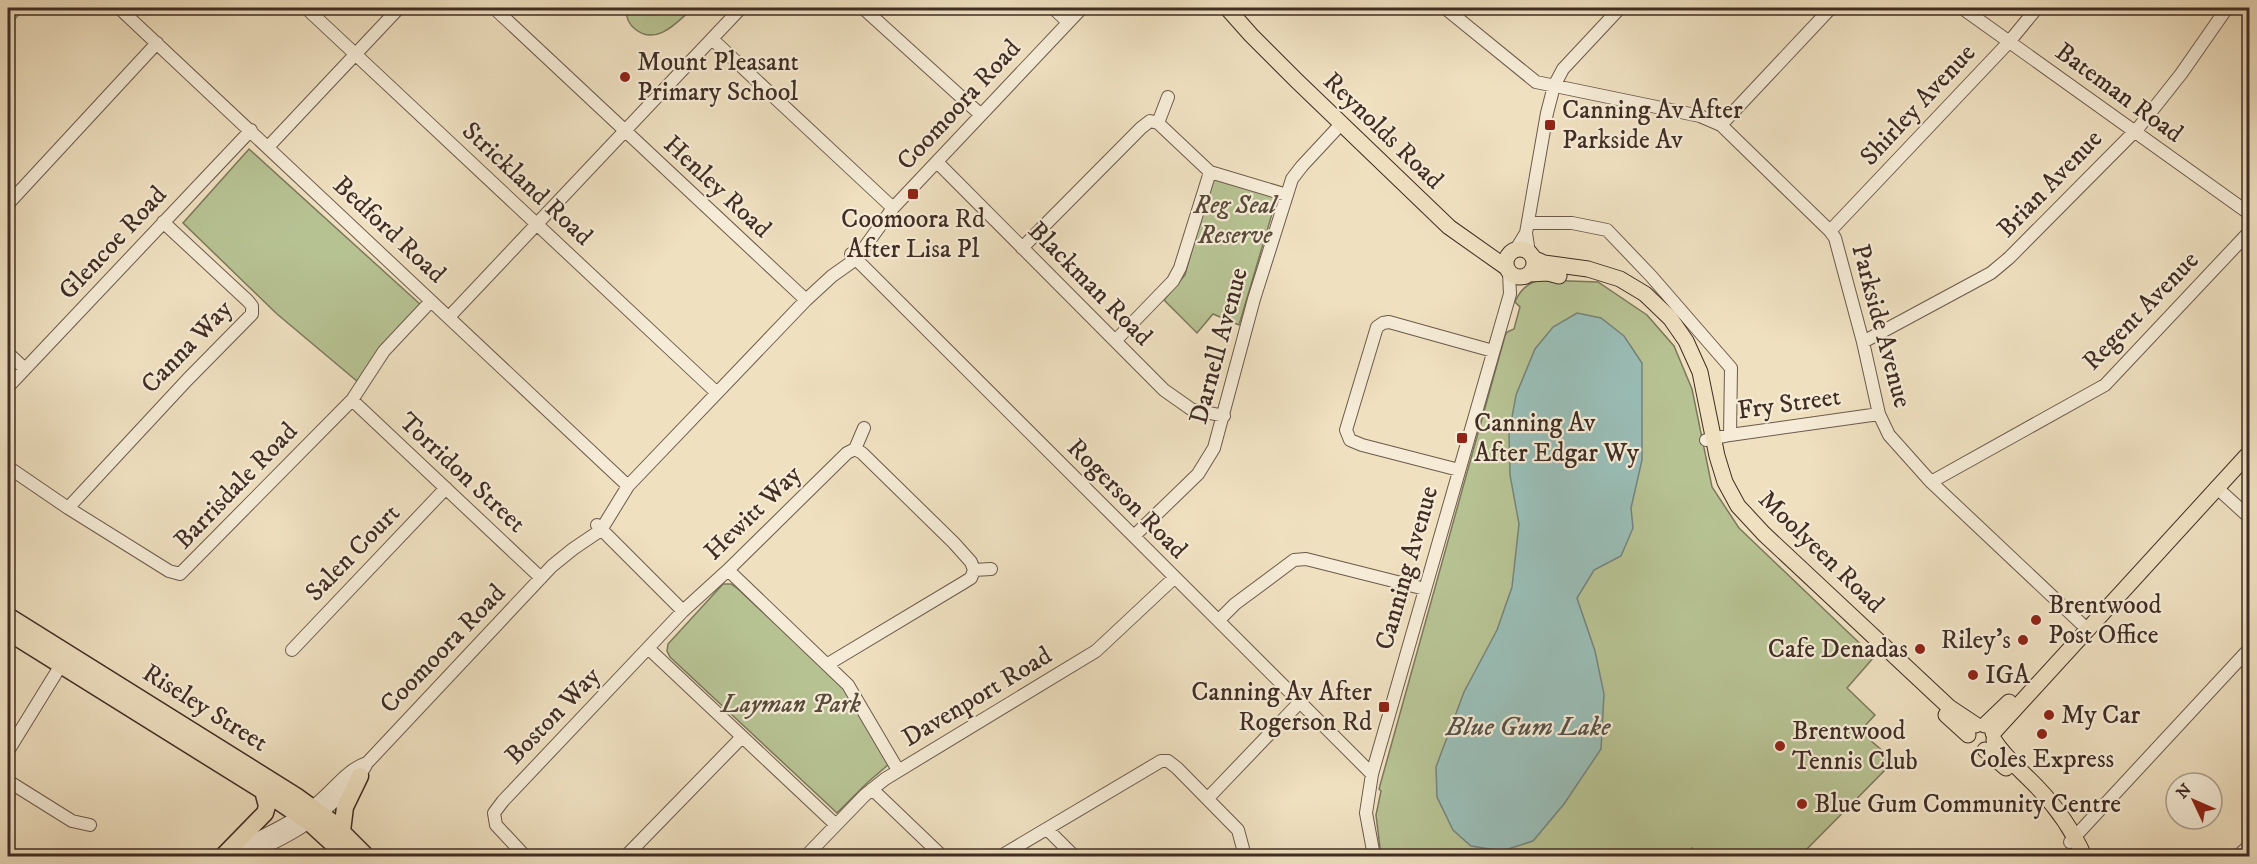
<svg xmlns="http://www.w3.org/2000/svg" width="2257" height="864" viewBox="0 0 2257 864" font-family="'IM FELL DW Pica',serif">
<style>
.green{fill:#b7c293;stroke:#7c785c;stroke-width:1.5}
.water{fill:#9abdb6;stroke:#76837c;stroke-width:1.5}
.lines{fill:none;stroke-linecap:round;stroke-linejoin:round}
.minor-casing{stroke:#6c5a4b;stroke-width:14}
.major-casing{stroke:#402d24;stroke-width:17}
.highway-casing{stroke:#402d24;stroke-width:19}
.minor{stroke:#f5ebd6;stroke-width:12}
.major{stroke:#efe0c0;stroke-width:15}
.highway{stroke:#efe0c0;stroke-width:16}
.poi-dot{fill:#8f2418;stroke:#f5ebd6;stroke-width:2}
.labels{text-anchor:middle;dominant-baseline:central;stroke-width:4.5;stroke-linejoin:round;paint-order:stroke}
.poi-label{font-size:26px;fill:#402d24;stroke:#f5ebd6;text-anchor:start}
.street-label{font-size:26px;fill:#402d24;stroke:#f5ebd6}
.park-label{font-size:26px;font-style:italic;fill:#584b3a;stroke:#f5ebd6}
.water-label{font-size:27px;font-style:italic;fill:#565148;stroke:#f5ebd6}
</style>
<rect width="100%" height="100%" fill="#efe0c0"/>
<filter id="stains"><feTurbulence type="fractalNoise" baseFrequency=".00333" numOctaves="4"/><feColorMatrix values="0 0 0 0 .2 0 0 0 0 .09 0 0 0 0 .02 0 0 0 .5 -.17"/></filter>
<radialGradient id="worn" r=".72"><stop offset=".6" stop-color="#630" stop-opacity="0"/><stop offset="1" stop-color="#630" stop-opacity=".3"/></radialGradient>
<path class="green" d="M625,8H693C678,21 657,47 635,29C628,24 626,16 625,8Z
M249,149L421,305L358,382L277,314L183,223Z
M1213,175L1277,197L1239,325L1213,314L1197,333L1164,300L1185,275Z
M1541,280L1598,282L1647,315L1674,346L1692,389L1712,487L1739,528L1874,657L1847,688L1875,715L1860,731L1894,761L1800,856H1700L1692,848L1686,854L1687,856H1381L1376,815L1381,791L1379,789L1505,336L1507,332L1514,329L1520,307L1515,302C1520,290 1529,282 1541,280Z
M723,584H731L738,589L842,686L889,764L868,782L837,813L670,657L667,651L668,644Z"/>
<path class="water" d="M1577,313L1601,318L1624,336L1642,363V460L1631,508L1633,528L1621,556L1594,570L1577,598L1595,651L1604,694L1601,749L1564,804L1533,841L1502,851L1471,846L1453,830L1437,797L1436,767L1464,692L1497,630L1512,587L1519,524L1510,475L1509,434L1516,395L1535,349L1553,327Z"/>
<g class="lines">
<defs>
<path id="minor" d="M119,8L628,486
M306,8L717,393
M494,8L806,300
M863,8L981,115
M1053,8L1068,22
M1445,8L1536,82L1700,116L1721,125L1830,231L1835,238L1863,342L1879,414L1889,435L1931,482L2087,629
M1962,8L2250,214
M8,17L16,8
M712,39L893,208
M1158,123L1168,97
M1721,125L1831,8
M268,147L399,8
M937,162L1164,390L1191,409L1224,416
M8,204L157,43
M1528,223H1572L1607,230L1651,276L1731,368L1730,435
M1830,231L2009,42L2037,8
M1022,248L1141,128L1150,121L1158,123L1210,172L1287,195
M1515,251L1526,233
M1529,253L1526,233L1547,113L1554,86L1563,69L1620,8
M851,254L1372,774
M449,317L741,8
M1116,340L1173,281L1180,268L1210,172
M1863,342L1991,273L2009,258L2139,127L2181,74L2227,8
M8,353L25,369
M8,387L251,130
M352,400L541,578
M1706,440L1730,435L1879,414
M855,449L864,428
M8,467L68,508L169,571L180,574L352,400L384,351L431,301
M1459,470L1362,445L1350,440L1346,430L1377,327L1383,323L1389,322L1493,351
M1931,482L2105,385L2250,231
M2216,487L2250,518
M68,508L187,380L252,314V306L248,301L163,222
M597,525L683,611
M1134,536L1198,474L1214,448L1254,299L1292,179L1302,166L1342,123
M728,570L848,685L898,770
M974,570L991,569
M1219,620L1235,604L1294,560L1306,559L1425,589
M649,649L836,825
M292,650L446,488
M8,751L61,665
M8,781L72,821L90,825
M872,789L942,856
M1208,798L1299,703
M1047,829L1074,856
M2070,842L2250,648
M234,850C260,837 288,825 312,807C331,794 345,770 367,763
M246,856C287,837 315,823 347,789C355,780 362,774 367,763L552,566L573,549L601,530L628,486L806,300L832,276L856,259L893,208L1082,8
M525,856L496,825L494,813L503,801L683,611L728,570L847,453L855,449L862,453L954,543L971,562L974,570L971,578L963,583L828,664
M626,856L742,737
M806,856L865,795L885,779L1096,651L1174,578
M1001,856L1161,761H1168L1177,768L1238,830L1245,856
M1374,856L1366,813L1372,774L1510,294L1509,272
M2238,856L2250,845"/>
<path id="major" d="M1227,8L1251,35L1297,81L1449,227L1507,268
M1506 263a14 14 0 1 1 28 0a14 14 0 1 1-28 0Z
M1533,258L1544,263L1588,269L1620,279L1645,294L1670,318L1686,341L1700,372L1717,456L1725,482L1738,506L1764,534L1949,707L1976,725
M1529,274L1548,273L1559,276
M1946,715L1968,735
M1985,725L2009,702
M1993,733L2250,452
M1994,740C2006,759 2023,772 2038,788C2057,808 2073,831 2084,856
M1985,750L2006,768"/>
<path id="highway" d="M8,616L296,796L332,822L366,856
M8,632L263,791L310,823L346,856
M342,831L345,807L360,776
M224,855L265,813L267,806L263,791"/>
</defs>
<use href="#minor" class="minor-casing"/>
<use href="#major" class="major-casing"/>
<use href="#highway" class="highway-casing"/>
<use href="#minor" class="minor"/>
<use href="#major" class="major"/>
<use href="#highway" class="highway"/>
</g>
<g class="poi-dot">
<circle cx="625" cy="77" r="6"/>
<rect x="1544" y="119" width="12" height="12" rx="3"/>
<rect x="907" y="188" width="12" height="12" rx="3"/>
<rect x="1456" y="432" width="12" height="12" rx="3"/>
<circle cx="2036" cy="620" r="6"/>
<circle cx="2023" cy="640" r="6"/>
<circle cx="1920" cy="649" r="6"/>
<circle cx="1973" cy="675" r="6"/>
<rect x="1378" y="701" width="12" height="12" rx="3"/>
<circle cx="2049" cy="715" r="6"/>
<circle cx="2042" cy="734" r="6"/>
<circle cx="1780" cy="746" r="6"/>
<circle cx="1802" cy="804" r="6"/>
</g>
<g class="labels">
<g class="poi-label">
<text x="637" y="62">Mount Pleasant<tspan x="637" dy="30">Primary School</tspan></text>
<text x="1562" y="110">Canning Av After<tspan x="1562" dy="30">Parkside Av</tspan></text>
<text x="913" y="219" text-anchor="middle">Coomoora Rd<tspan x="913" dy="30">After Lisa Pl</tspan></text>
<text x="1474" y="423">Canning Av<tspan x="1474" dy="30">After Edgar Wy</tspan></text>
<text x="2048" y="605">Brentwood<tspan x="2048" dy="30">Post Office</tspan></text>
<text x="2011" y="640" text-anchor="end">Riley's</text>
<text x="1908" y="649" text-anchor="end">Cafe Denadas</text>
<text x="1985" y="675">IGA</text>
<text x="1372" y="692" text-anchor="end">Canning Av After<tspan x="1372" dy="30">Rogerson Rd</tspan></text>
<text x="2061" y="715">My Car</text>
<text x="1792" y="731">Brentwood<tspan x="1792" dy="30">Tennis Club</tspan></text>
<text x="2042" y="759" text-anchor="middle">Coles Express</text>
<text x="1814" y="804">Blue Gum Community Centre</text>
</g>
<g class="street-label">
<text transform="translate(2119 93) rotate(36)">Bateman Road</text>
<text transform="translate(959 105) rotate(-47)">Coomoora Road</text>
<text transform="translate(1918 105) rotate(-47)">Shirley Avenue</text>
<text transform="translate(1383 131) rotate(44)">Reynolds Road</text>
<text transform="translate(527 184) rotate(43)">Strickland Road</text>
<text transform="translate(2050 184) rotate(-46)">Brian Avenue</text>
<text transform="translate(717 187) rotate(43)">Henley Road</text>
<text transform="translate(389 230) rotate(43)">Bedford Road</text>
<text transform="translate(113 243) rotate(-47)">Glencoe Road</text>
<text transform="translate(1090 284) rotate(45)">Blackman Road</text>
<text transform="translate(2141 311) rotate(-46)">Regent Avenue</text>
<text transform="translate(1881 326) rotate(75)">Parkside Avenue</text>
<text transform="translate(1219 346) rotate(-75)">Darnell Avenue</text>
<text transform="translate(187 347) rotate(-46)">Canna Way</text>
<text transform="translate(1789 404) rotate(-8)">Fry Street</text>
<text transform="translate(462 473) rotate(43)">Torridon Street</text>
<text transform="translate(236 486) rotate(-46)">Barrisdale Road</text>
<text transform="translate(1127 499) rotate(45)">Rogerson Road</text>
<text transform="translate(753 513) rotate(-44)">Hewitt Way</text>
<text transform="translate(1821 552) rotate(44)">Moolyeen Road</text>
<text transform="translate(353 553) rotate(-46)">Salen Court</text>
<text transform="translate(1407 568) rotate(-74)">Canning Avenue</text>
<text transform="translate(443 649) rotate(-46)">Coomoora Road</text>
<text transform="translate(977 697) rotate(-31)">Davenport Road</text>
<text transform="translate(205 708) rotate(32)">Riseley Street</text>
<text transform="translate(553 716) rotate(-46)">Boston Way</text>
</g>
<g class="park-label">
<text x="1235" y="205">Reg Seal<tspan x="1235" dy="30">Reserve</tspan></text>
<text x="791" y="704">Layman Park</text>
</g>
<g class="water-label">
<text x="1528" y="727">Blue Gum Lake</text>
</g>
</g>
<rect width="2257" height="864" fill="none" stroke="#efe0c0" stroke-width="30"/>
<rect x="9" y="9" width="2239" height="846" fill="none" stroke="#402d24" stroke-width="3"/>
<rect x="15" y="15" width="2227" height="834" fill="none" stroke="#402d24" stroke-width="1.5"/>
<g transform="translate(2194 801) rotate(314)"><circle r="28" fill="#f5ebd6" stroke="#ad9f8f" stroke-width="1.5"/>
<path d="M0-4.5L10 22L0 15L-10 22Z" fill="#8f2418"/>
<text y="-9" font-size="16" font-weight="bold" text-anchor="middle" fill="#402d24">N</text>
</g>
<rect width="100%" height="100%" filter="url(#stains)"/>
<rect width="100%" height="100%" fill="url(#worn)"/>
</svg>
